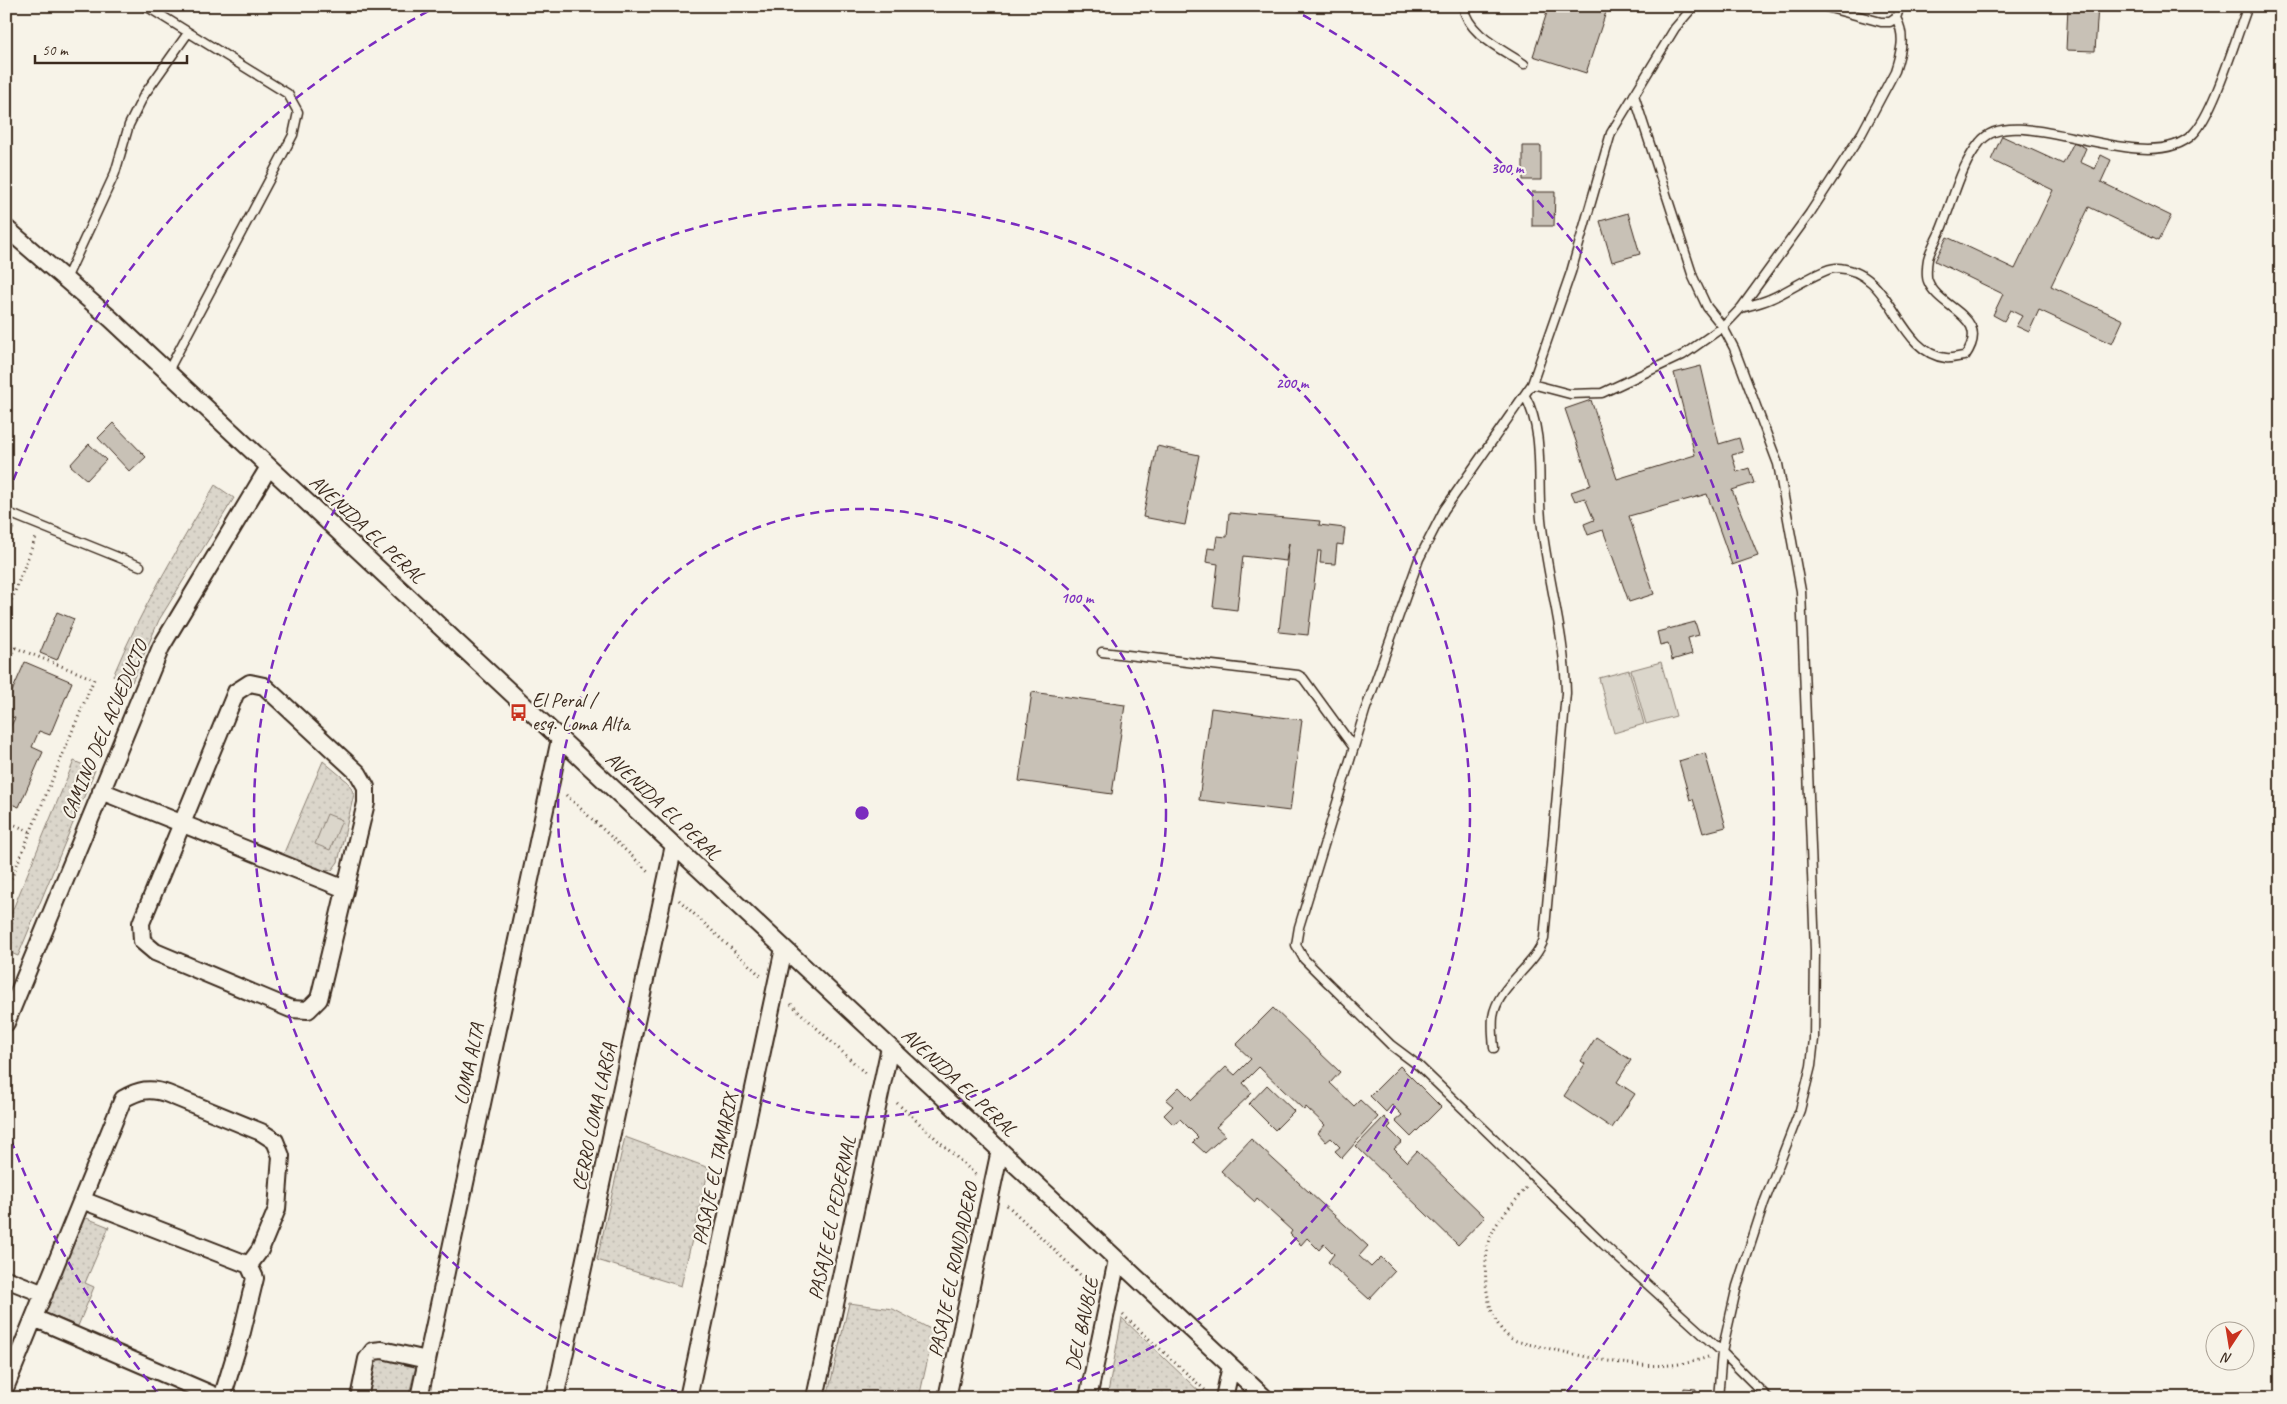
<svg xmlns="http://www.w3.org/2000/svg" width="2287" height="1404" viewBox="0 0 2287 1404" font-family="Caveat,sans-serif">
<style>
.grass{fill:url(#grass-dots);stroke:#8b8074}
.garden{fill:#dbd6cb;stroke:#8b8074}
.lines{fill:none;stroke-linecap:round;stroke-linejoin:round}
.stream{stroke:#84786c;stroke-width:6}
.building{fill:#c8c1b6;stroke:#3b2a1e}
.lane-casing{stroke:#3b2a1e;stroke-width:11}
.street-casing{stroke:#3b2a1e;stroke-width:20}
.path{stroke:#3b2a1e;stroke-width:3;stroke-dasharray:1 4;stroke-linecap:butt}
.lane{stroke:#f7f3e8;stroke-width:8}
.street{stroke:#f7f3e8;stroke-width:16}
.ring{fill:none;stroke:#7b2cbf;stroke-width:2.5;stroke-dasharray:9 6}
.labels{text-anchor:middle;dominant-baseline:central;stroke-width:4.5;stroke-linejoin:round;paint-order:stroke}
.street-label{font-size:20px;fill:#3b2a1e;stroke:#f7f3e8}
.poi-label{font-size:20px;fill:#3b2a1e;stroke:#f7f3e8;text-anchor:start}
.centre{fill:#7b2cbf;stroke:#f7f3e8;stroke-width:2.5}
.ring-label{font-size:15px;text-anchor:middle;font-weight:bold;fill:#7b2cbf;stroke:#f7f3e8;stroke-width:4.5;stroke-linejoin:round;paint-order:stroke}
</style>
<defs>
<pattern id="grass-dots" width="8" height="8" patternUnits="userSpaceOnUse" patternTransform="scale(1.25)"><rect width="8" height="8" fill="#dbd6cb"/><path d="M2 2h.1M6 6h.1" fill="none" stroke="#bdb8ae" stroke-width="1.8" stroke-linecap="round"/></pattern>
</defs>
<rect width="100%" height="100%" fill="#f7f3e8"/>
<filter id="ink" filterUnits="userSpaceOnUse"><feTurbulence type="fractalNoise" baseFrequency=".02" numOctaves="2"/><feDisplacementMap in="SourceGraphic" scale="10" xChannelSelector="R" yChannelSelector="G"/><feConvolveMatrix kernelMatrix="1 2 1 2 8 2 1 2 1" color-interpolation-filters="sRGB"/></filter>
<g filter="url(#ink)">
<path class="grass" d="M215,485L234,498L159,620L132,682L113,676C141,609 178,548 215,485Z
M74,761L95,770L18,956L6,951V926Z
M323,761L348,782L354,794L338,862L332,870L324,871L283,855Z
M625,1137L709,1168L681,1286L597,1260Z
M84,1217L109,1227L85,1283L94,1287L78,1326L45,1313Z
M849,1303L893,1309L934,1331L919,1398H827Z
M1122,1318L1206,1398H1107Z
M376,1353L417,1362L408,1398H366Z"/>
<path class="garden" d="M1661,662L1676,716L1646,724L1631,670Z
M1629,670L1644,724L1614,733L1599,678Z
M327,814L342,820L330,850L315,844Z"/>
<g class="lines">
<path class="stream" d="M6,8L7,6"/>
</g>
<path class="building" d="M1549,6H1608L1586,73L1533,56Z
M2068,6H2098L2095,51L2066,50Z
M2002,136L2063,164L2074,142L2086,148L2080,162L2095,169L2101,155L2111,160L2101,182L2171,216L2159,240L2089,207L2051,286L2123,320L2112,344L2039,310L2029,332L2016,326L2022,316L2010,310L2004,321L1993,315L2003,294L1935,261L1947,237L2015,269L2053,190L1991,160Z
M1523,146H1541V180H1523Z
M1532,192H1555L1554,226H1532Z
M1628,213L1640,254L1612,262L1600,221Z
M1701,366L1719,444L1739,438L1743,452L1732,455L1737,472L1749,468L1754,483L1732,490L1758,556L1732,565L1707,494L1629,516L1654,594L1629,602L1603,530L1588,535L1584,524L1594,520L1585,498L1575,501L1571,492L1591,485L1565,409L1591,400L1617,479L1695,455L1674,373Z
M113,423L146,457L130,472L98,438Z
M89,444L106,460L87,480L70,465Z
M1157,446L1199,455L1185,525L1143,517Z
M1229,513L1320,521L1319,525L1345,528L1343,545L1337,544L1335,564L1320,563L1321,551H1318L1308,635L1279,632L1289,543L1286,561L1243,556L1237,610L1213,607L1218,564L1206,562L1208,548L1215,549L1217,536L1227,537Z
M6,524L14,527L6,545Z
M57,612L74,619L57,660L40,653Z
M1695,622L1699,635L1688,638L1692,654L1672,660L1668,643L1660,645L1657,632Z
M25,662L72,682L50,735L39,731L32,747L43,752L19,807L6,802V735L15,718L6,715V705Z
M1032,692L1125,705L1112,794L1019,781Z
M1211,708L1302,720L1290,811L1199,800Z
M1705,753L1726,827L1703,833L1693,799L1690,800L1679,761Z
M1273,1008L1340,1072L1330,1083L1354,1106L1360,1100L1378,1117L1342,1158L1335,1151L1340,1147L1331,1138L1326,1142L1318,1133L1325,1125L1306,1107L1304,1110L1259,1067L1243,1083L1252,1093L1216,1127L1225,1135L1205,1153L1193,1142L1198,1137L1180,1119L1173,1124L1164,1115L1173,1106L1166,1100L1179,1087L1192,1100L1226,1067L1235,1075L1251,1059L1236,1045Z
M1596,1037L1631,1060L1617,1082L1635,1094L1612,1128L1564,1096L1585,1064L1581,1061Z
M1400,1066L1441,1107L1411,1137L1395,1121L1402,1115L1392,1105L1386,1112L1370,1096Z
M1267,1085L1294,1111L1275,1130L1249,1104Z
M1384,1117L1391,1125L1388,1128L1402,1142L1394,1149L1407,1162L1417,1151L1485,1217L1458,1245L1356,1146Z
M1251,1139L1368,1246L1359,1256L1371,1267L1381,1257L1395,1271L1369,1299L1328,1262L1334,1254L1324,1244L1319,1250L1307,1238L1301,1245L1290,1234L1292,1231L1257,1199L1255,1202L1221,1171Z
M1684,1388L1696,1389V1398H1683Z"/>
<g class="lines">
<defs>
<path id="lane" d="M146,6L288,94L298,112L293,135L168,371
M1463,6C1468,35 1502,49 1524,64
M1694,6L1675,28L1611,133L1571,272L1532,384L1444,510L1419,559L1365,711L1299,927L1296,945L1304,959L1324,979L1391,1045L1419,1066L1603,1244L1722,1352L1768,1398
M1822,6L1881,22H1890L1896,18L1900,6
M1634,95L1693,277L1707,307L1723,327L1734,348L1778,464L1801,591L1815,950L1814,1039L1811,1066L1800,1110L1764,1203L1737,1286L1722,1352L1718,1398
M66,279L115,173L129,125L144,95L188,33
M1741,308C1751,305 1761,303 1770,299C1786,293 1822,268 1836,268C1894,269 1895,352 1946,358C1952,359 1959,356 1965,356C1993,316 1939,310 1928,281C1926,277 1927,264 1928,259C1931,247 1939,236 1943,224C1954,197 1961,165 1980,142C2014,98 2146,181 2193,134C2214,113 2236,37 2248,6
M1532,384L1570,394L1602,393L1683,355L1723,327L1741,308L1810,213L1862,133L1895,71C1901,52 1906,36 1896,18
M6,512L140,566
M1102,652L1298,675L1303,678L1354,748
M1494,1048C1493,1038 1492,1027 1493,1017C1498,985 1534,968 1544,939L1566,693C1565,634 1547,577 1541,519C1537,479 1545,432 1525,396"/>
<path id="street" d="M6,228L110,318L1265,1398
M250,683L264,686L358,773L366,787V803L319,999L308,1010L291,1009L155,952L142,941L141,923L236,692Z
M101,791L345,889
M6,1023L161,647L269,467
M82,1200L249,1265L255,1278L241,1336L222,1398
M6,1279L44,1294
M34,1318L220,1398
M6,1386L123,1099C139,1090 150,1087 168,1094L261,1132L275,1141L281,1156L277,1209L260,1250L249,1265
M359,1398L367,1359L373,1351L382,1350L427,1360
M419,1398L560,739
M555,1398L674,845
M688,1398L784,948
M815,1398L890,1047
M947,1398L1000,1150
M1088,1398L1117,1260
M1224,1398L1231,1366"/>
</defs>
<use href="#lane" class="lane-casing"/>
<use href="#street" class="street-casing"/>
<path class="path" d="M6,614L36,537
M6,644L94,679L6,891
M6,666L15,647
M566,795L649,872
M6,821L31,832
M679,900L761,976
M791,1004L867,1075
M897,1103L977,1176
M1526,1188C1516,1201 1500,1216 1493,1231C1480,1259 1483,1317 1509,1337C1514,1341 1521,1342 1527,1344C1585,1355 1651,1378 1708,1357
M1007,1205L1093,1287
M1123,1315L1207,1392"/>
<use href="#lane" class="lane"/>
<use href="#street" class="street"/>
</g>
</g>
<g class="ring">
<circle cx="862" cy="813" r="304"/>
<path d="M694 1397A608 608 0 1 1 1030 1397"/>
<path d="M158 1393A912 912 0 0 1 8 1132M8 494A912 912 0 0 1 434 8M1290 8A912 912 0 0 1 1566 1393"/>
</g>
<defs>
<symbol id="bus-bare" viewBox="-9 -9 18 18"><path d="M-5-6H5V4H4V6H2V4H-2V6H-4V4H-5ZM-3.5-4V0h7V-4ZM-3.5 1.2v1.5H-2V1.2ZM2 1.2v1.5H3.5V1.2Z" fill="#c8321e" stroke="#f7f3e8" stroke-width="2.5" paint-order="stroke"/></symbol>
</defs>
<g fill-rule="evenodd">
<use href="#bus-bare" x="506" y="700" width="25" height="25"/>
</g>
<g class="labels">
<g class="street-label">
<text transform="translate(367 529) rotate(43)">AVENIDA EL PERAL</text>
<text transform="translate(104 730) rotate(-67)">CAMINO DEL ACUEDUCTO</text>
<text transform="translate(663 806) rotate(43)">AVENIDA EL PERAL</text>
<text transform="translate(469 1064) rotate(-78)">LOMA ALTA</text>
<text transform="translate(959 1082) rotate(43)">AVENIDA EL PERAL</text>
<text transform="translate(594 1117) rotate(-78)">CERRO LOMA LARGA</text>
<text transform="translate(715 1169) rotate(-78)">PASAJE EL TAMARIX</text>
<text transform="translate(832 1218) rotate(-78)">PASAJE EL PEDERNAL</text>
<text transform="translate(953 1270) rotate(-78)">PASAJE EL RONDADERO</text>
<text transform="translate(1082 1324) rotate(-78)">DEL BAUBLE</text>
</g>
<g class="poi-label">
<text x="532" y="700">El Peral /<tspan x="532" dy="23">esq. Loma Alta</tspan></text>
</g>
</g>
<circle cx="862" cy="813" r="8" class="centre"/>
<g class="ring-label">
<text x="1507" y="173">300 m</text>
<text x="1292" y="388">200 m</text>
<text x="1077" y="603">100 m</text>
</g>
<rect width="2287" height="1404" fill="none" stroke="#f7f3e8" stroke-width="25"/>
<rect x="12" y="12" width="2262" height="1379" fill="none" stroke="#3b2a1e" stroke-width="2" filter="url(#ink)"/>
<g transform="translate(2230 1346) rotate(192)"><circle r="24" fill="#f7f3e8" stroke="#aca397"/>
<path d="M0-4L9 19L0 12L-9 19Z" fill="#c8321e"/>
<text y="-8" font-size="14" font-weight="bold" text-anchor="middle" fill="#3b2a1e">N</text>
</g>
<path d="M35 55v8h152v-8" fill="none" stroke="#3b2a1e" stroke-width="2.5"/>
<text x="42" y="55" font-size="15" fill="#3b2a1e" stroke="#f7f3e8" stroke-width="4" paint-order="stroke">50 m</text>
</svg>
